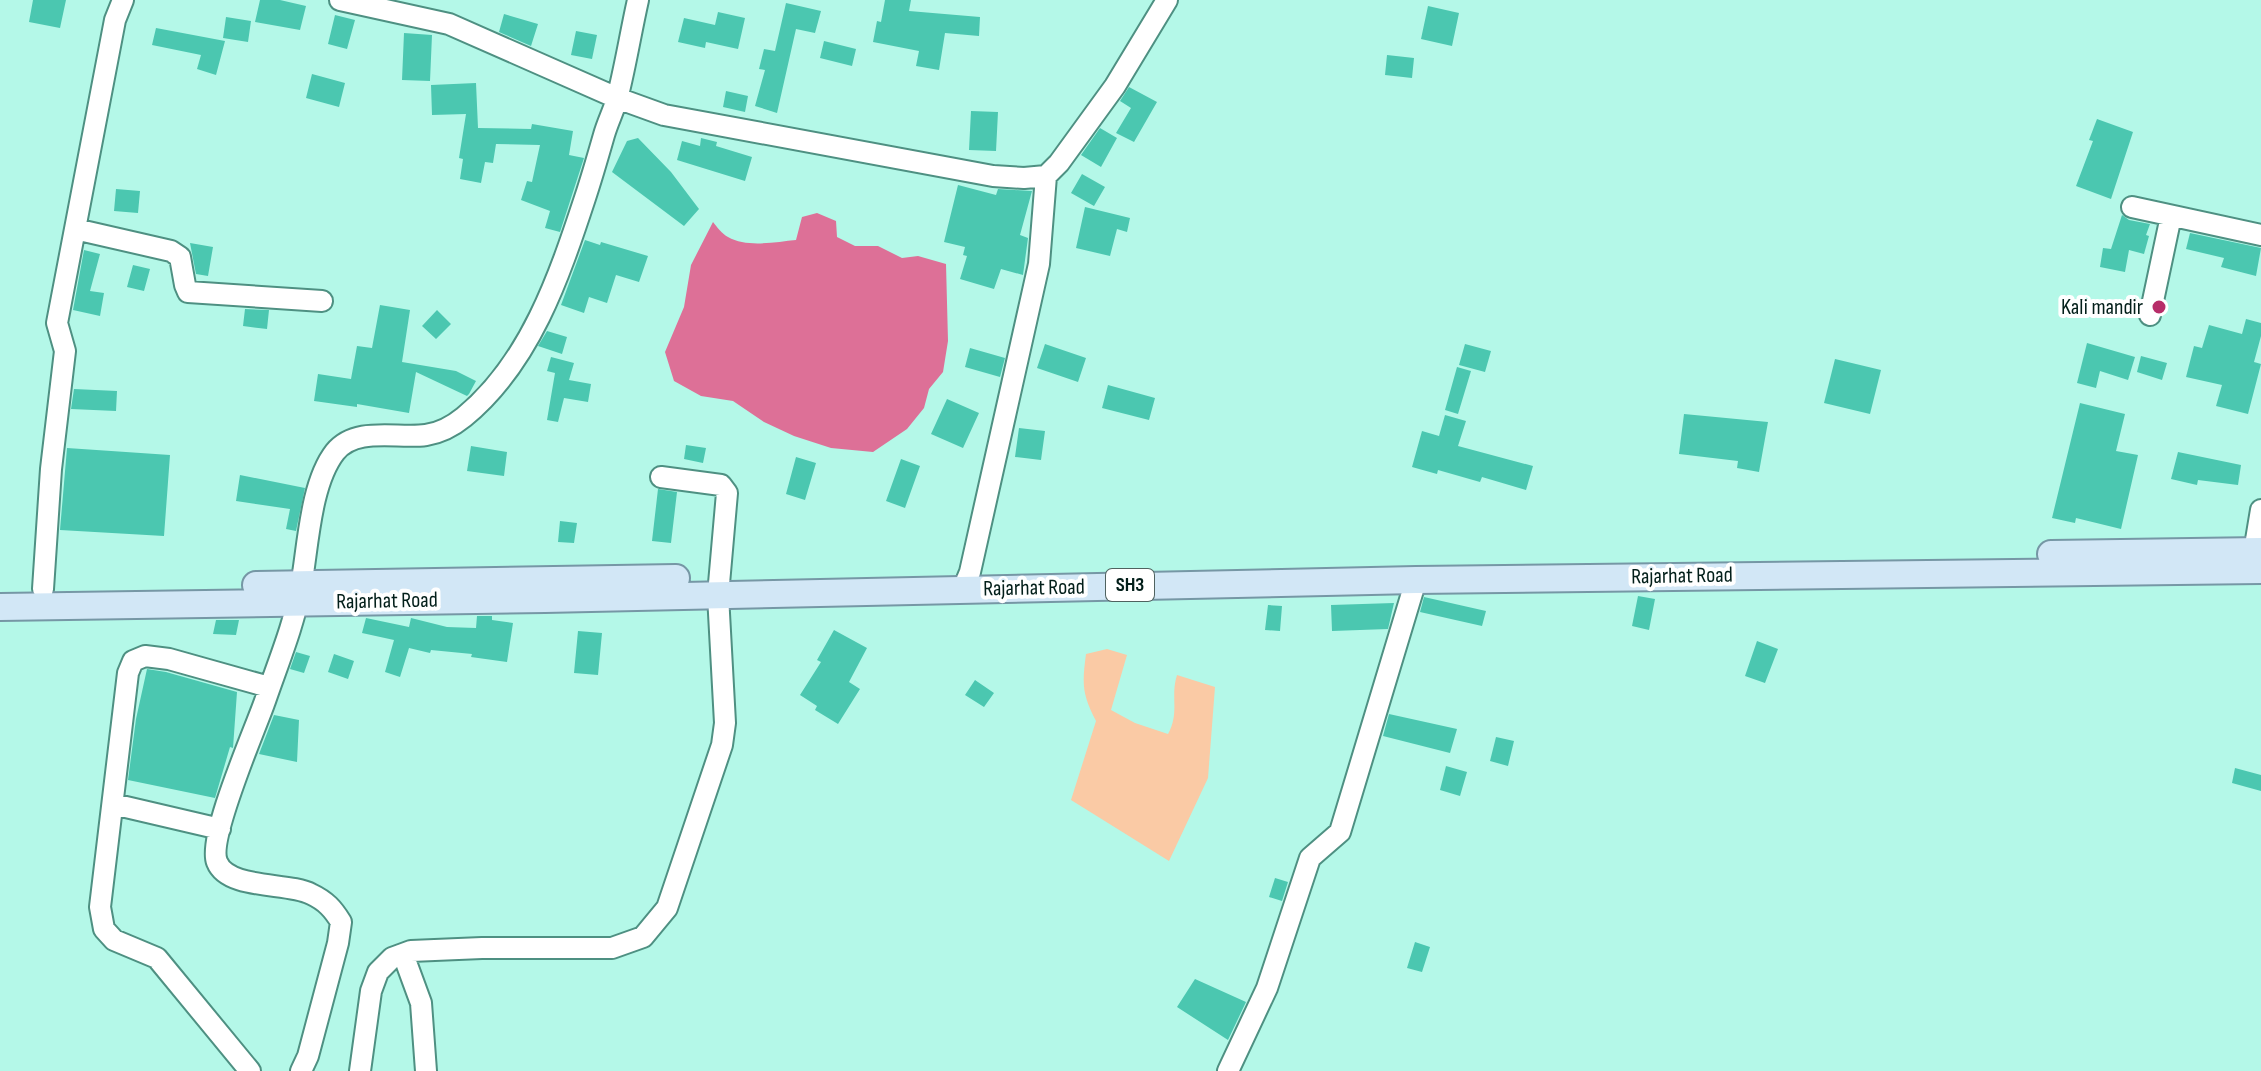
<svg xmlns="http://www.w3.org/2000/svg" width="2261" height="1071" viewBox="0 0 2261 1071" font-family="'Sofia Sans Condensed',sans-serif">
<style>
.green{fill:#facaa5}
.water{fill:#dd7097}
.building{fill:#4bc7b0}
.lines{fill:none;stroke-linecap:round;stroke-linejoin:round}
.minor-casing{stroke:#4e9082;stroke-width:24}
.major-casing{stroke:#7697a5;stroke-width:30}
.minor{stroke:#fff;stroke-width:20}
.major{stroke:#d2e7f6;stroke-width:26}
.poi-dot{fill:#b72d69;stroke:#fff;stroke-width:3}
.labels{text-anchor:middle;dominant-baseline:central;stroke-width:8;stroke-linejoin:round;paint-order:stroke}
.shield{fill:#fff;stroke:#4f625f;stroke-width:2}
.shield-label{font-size:20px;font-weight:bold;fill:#031f1a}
.poi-label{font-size:22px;fill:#031f1a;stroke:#fff;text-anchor:end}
.street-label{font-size:22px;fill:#031f1a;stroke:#fff}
</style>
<rect width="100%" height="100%" fill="#b4f8e8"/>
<path class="green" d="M1107,649L1127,655L1111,710L1135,723L1168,734C1180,712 1170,697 1177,675L1215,687L1208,778L1169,861L1071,800L1096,721C1082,694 1082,684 1086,654Z"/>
<path class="water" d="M817,213L836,221L837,237L855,246H878L902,258L918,256L946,264L948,341L943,372L929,389L924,408L907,429L873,452L831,448L794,436L764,422L733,401L701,396L674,381L665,352L684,307L691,265L713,222C717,227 722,234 728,237C747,248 775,242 796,240L802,217Z"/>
<path class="building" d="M33,0H66L60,28L29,22Z
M260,0H280L306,6L300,30L255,22Z
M885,0H911L909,11L980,17L979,36L945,33L939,70L916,66L919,51L873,42L877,21L881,22Z
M786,3L821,11L815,33L796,29L777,113L755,106L765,70L759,69L764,49L775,51Z
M1428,6L1459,13L1452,46L1421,39Z
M718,12L745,18L738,49L706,42L705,48L678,42L684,18L715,25Z
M504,14L538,24L531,46L499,32Z
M335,15L355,20L347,49L328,44Z
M226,17L251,21L248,42L223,38Z
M156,28L225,41L216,75L197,69L201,55L152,45Z
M576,31L597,35L592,59L571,55Z
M404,33L432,35L430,81L402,80Z
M824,41L856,49L852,66L820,58Z
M1387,55L1414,58L1412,78L1385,75Z
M312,74L345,83L339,107L306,98Z
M476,83L478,128L531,129L532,124L573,131L569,155L584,158L560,232L545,228L550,211L521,200L527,181L532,182L540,145L496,144L493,163L485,162L481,183L460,179L463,159L459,158L466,114L432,115L431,85Z
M1129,87L1157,102L1134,142L1116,133L1131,108L1120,101Z
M726,91L748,96L745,112L723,107Z
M971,111L998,112L996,151L969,150Z
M2097,119L2133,132L2111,199L2076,186L2093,141L2089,140Z
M1100,128L1117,138L1101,167L1081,155Z
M638,138L671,172L699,209L684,226L612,172L627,141Z
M701,138L717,142L716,146L752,157L745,181L677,160L682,141L700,146Z
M1082,174L1105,187L1094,206L1071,193Z
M958,185L996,195L998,189L1032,191L1020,235L1028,238L1023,275L1001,269L994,289L960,279L967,256L963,255L965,247L944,242Z
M116,189L140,191L138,213L114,211Z
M1085,207L1130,218L1127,232L1117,229L1110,256L1076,248Z
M2122,215L2129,220L2150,224L2146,235L2149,236L2144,254L2129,250L2125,272L2100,267L2103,248L2111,249Z
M2190,233L2261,248L2256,276L2221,267L2224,258L2186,249Z
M585,240L600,245L601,242L648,256L639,282L616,275L607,303L589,297L584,313L561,305Z
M190,243L213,247L208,276L196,274Z
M84,250L100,254L90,291L104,293L100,316L73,310Z
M133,265L150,269L144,291L127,287Z
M380,305L410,310L402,362L456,371L476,381L469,394L467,396L416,372L409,413L357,404V407L314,401L318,374L351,379L357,346L372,348Z
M245,309L269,310L267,329L243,326Z
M437,310L451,324L436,339L422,326Z
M2246,319L2261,323V336L2254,362L2261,364L2248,414L2216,406L2222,385L2186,377L2194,346L2202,348L2209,325L2242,334Z
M547,331L567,337L562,354L538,346Z
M2087,343L2135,357L2128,380L2100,371L2096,388L2077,383Z
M1045,344L1086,358L1078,382L1037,368Z
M1465,344L1491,351L1485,372L1459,365Z
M970,348L1005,358L1000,377L965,367Z
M2141,356L2167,363L2162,380L2137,372Z
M551,357L574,363L569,380L591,384L588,402L564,398L558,422L547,420L555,373L547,371Z
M1835,359L1881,370L1870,414L1824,403Z
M1457,367L1471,371L1458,414L1445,410Z
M1108,385L1155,398L1149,420L1102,408Z
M74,389L117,391L116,411L71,409Z
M947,399L979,413L963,448L931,434Z
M2080,403L2125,414L2116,451L2138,455L2121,529L2076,518L2075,523L2052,518Z
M1684,414L1768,422L1759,472L1737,468L1738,461L1679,454Z
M1445,415L1466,421L1458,446L1533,466L1526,490L1482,477L1480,482L1438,470L1437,474L1412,467L1422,431L1439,436Z
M1019,428L1045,431L1041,460L1015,457Z
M686,445L706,448L703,463L684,459Z
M471,446L507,452L504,476L467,471Z
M67,448L170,455L164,536L60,530Z
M2178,452L2241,465L2238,485L2198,480L2197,485L2171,479Z
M796,457L816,463L805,500L786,494Z
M901,459L920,466L905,508L886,501Z
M240,475L305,488L296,531L286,529L290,509L236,501Z
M658,489L677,492L671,543L652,541Z
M560,521L577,523L574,543L558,542Z
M1638,596L1655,599L1649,630L1632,626Z
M1424,597L1486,611L1482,626L1420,612Z
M1394,603L1388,629L1332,631L1331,605Z
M1268,605L1282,606L1280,631L1265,630Z
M477,616H492V620L513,623L507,662L471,657L472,654L431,650L430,653L409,648L400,677L385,672L394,640L362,633L366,618L409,627L411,618L447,627L476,628Z
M216,620H239L236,635L213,634Z
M834,630L867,648L849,682L860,689L838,724L815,710L817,706L800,695L821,662L817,660Z
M578,631L602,633L598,675L574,673Z
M1757,641L1778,649L1765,683L1745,676Z
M296,652L310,656L304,673L290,669Z
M334,654L354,661L348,679L328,672Z
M147,669L166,672L237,692L233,748L230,747L215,798L128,780L136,719Z
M975,680L994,693L984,707L965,695Z
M1389,714L1457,729L1450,753L1383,736Z
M274,715L299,720L297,762L259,754Z
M1496,737L1514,741L1508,766L1490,761Z
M1446,766L1467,772L1460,796L1440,790Z
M2235,768L2261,775V791L2232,783Z
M1275,878L1288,882L1282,901L1269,897Z
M1415,942L1430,947L1422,972L1407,968Z
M1195,979L1246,1002L1228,1040L1177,1007Z"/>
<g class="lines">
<defs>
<path id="minor" d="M340,0L449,24L617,98L664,115L993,176L1024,178L1046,176L1059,163L1115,86L1167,0
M2132,207L2261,235
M75,229L171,251L180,257L185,285L188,292L322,301
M2150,315L2171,216
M2254,552L2261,510
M43,589L51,469L65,351L57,323L115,20L123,0
M963,589L970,572L1039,264L1046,176
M113,804L220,829
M403,954L421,1003L426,1071
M250,1071L157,958L114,940L104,929L100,907L128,673L133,661L145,656L169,659L269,687
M301,1071L308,1056L338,943L341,922C333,909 326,901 311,894C289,882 228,890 217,862C207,838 255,730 265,701C278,663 294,625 301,586C308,548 310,484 335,452C356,426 397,439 426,435C440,433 453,426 464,417C530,363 559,277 585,198C592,177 598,156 604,135C608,121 615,108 618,95C626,63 631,31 638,0
M360,1071L371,991L378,972L392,958L411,951L482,948H612L643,937L667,908L722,745L725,723L718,595L727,493L721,485L661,477
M1228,1071L1267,988L1310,858L1340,832L1416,580"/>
<path id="major" d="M2051,554L2261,551
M256,585L676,578
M0,607L545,599L1416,580L2261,570"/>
</defs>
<use href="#minor" class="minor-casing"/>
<use href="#major" class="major-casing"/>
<use href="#minor" class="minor"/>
<use href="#major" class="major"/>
</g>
<circle class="poi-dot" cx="2159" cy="307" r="8"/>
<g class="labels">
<rect class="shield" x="1106" y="569" width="48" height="32" rx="6"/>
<g class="shield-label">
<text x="1130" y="585">SH3</text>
</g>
<g class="poi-label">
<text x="2143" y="307">Kali mandir</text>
</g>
<g class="street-label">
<text transform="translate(1682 576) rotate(-1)">Rajarhat Road</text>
<text transform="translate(1034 588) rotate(-1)">Rajarhat Road</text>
<text transform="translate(387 601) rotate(-1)">Rajarhat Road</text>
</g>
</g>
</svg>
